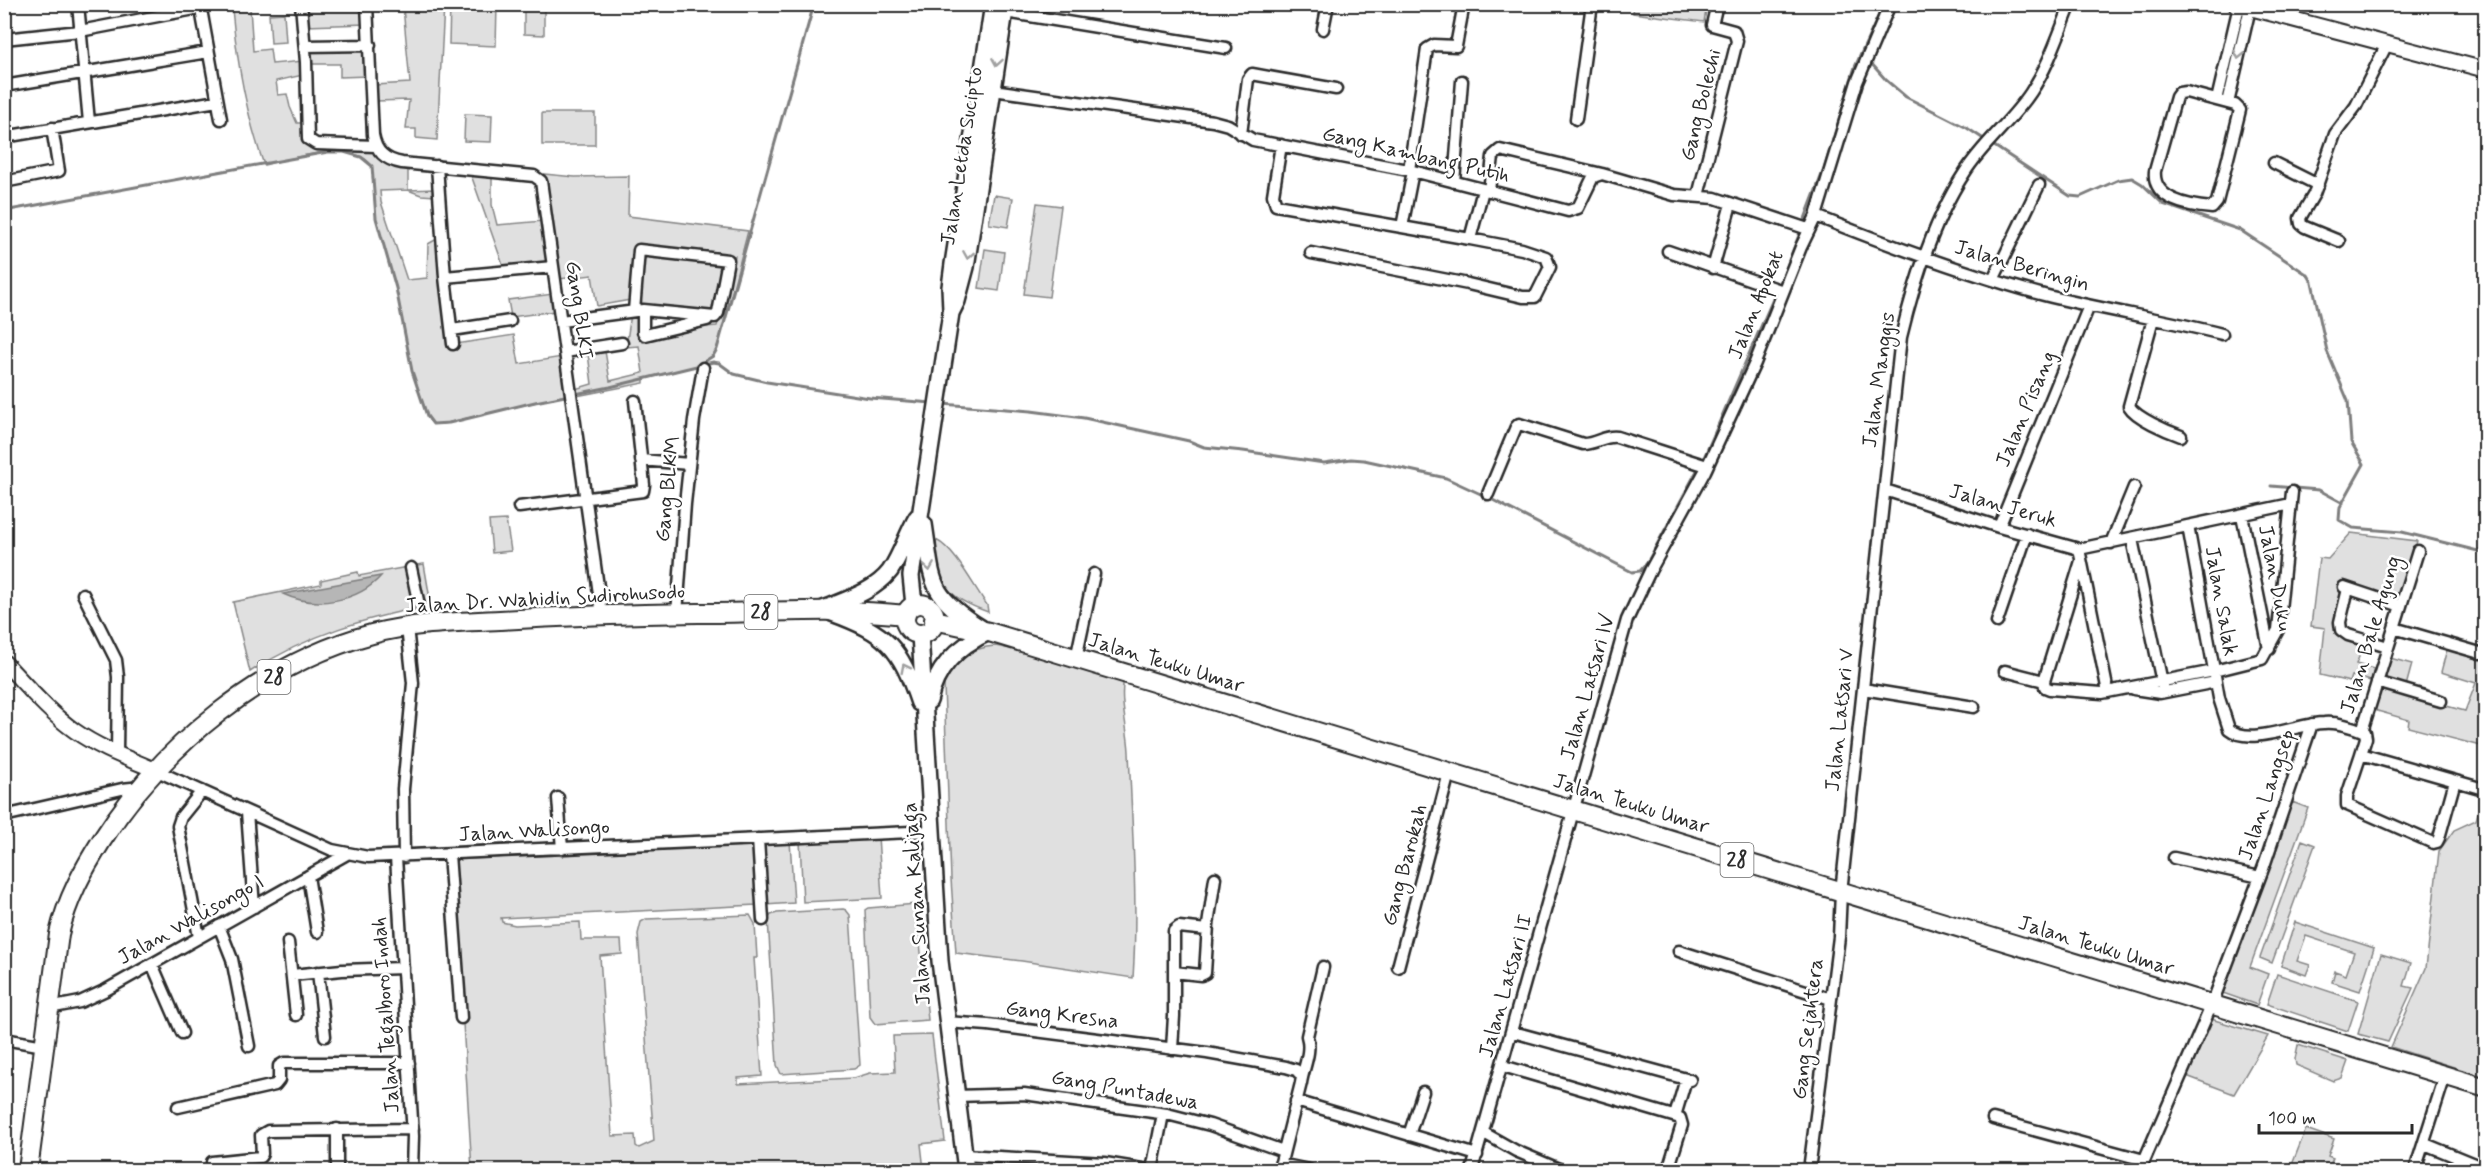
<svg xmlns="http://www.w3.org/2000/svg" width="2490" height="1175" viewBox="0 0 2490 1175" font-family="Mynerve,sans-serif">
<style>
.green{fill:#e0e0e0;stroke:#868686;stroke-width:1.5}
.water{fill:#b6b6b6;stroke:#7e7e7e;stroke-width:1.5}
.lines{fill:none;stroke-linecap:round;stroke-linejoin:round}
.stream{stroke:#7e7e7e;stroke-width:3}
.minor-casing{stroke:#2b2b2b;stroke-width:15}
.tertiary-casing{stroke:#2b2b2b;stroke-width:18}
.secondary-casing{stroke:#2b2b2b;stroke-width:20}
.trunk-casing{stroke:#2b2b2b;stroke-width:22}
.minor{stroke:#fff;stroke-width:10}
.tertiary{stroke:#fff;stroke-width:14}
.secondary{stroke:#fff;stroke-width:15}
.trunk{stroke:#fff;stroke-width:18}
.oneway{stroke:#a0a0a0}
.labels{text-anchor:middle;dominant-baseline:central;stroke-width:5;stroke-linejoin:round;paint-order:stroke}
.shield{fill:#fff;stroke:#6b6b6b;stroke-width:1.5}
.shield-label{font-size:20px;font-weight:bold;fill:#2b2b2b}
.street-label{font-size:21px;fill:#2b2b2b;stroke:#fff}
</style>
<rect width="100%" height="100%" fill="#fff"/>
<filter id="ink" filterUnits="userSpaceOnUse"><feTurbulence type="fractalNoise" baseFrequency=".0167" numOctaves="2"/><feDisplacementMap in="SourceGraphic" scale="12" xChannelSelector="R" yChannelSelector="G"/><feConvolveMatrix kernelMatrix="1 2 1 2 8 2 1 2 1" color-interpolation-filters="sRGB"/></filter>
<g filter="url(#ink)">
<path class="green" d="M304,5H364L366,24L306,26Z
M370,5H444L437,140L416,138V129H406L409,100L376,101L375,85L410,83L403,7L371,8Z
M450,5H497L496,46L449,44Z
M524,5H544V35L524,34Z
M1634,5V4L1707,5L1704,22L1633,13Z
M250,8L253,51L270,49L272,64L303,61V75L276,81L278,95L287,94L290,107L297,123H304L308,145L318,148L372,149C382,163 392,164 408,167V190L435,189V196L421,195L408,190L380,191L381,202L407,280L427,278L428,244L437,239L450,345L514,335L519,364L562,357L567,395L442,424H433L429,420L412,371L396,288L376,218L372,166C353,138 291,159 264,165C246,114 237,63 232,9Z
M284,13L286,42L271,43L269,14Z
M368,48V76L340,77V64H309L308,49Z
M542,113H595V145H542Z
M465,114L492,115L491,142L464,141Z
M470,172L492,174V205L497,225L543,221L549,264L504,268Z
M544,174L575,177L629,176L628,216L748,231L719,341L715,353L707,360L696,366L644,379V383L576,396L575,389L592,384L588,354L605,351L610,381L643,373L639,346L626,347L631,314L638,316V337L641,340L691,328L717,326L735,256L636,244L630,300L597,306L592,275L559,279Z
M994,195L1013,198L1008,227L989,224Z
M1037,203L1061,206L1049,297L1024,294Z
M985,249L1004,252L999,291L979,288Z
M642,253L725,263L714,313L638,304Z
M553,294L555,311L511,317L508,300Z
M506,520L511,551L492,553L489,521Z
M2351,533L2417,541L2399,600L2343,583L2337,634L2340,637L2364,645L2356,664L2374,669L2371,681L2352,676L2350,682L2320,675L2325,628L2311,626L2319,558L2328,559Z
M936,540C955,549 974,587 987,605L988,612C946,597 937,584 936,540Z
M424,564L431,605C362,619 311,633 250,672L233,602L321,584V580L358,572L359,576Z
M995,646L1019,650L1124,678C1119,702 1128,728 1129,752C1132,827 1138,903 1133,978L1022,961L956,953L951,879L944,685C949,662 973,647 995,646Z
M2447,649L2483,660L2485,652V747L2408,727L2409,720L2374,710L2380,688L2465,711L2476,683L2441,672Z
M2390,658L2412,664L2406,686L2384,679Z
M2485,789V1077L2391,1047L2426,968L2439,851L2454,830L2476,820Z
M2292,802L2308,808L2250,967L2268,974L2257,1005L2223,993Z
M878,836L882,898L803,902L800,841Z
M2302,840L2315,845L2272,963L2260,958Z
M790,841L794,903L765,905L761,843Z
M753,844L756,905L501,918L502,922L515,925L580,922L581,940H621L622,954L600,956L612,1136L635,1135L636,1146L639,1148L654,1141L638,934L641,922L646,919L750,915L755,924L757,958H754L762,1076L738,1078V1084L854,1078L870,1073L895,1072L893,1036L932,1035L945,1141L921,1144L924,1170H472L453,860Z
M916,904L928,1020L875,1024L870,1017L865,910L868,908Z
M843,909L846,910L850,915L860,1065L854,1069L781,1074L777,1065L768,919L771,915L777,913Z
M2295,922L2374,948L2360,991L2332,982L2335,971L2346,975L2354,952L2306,936L2297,961L2310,965L2306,975L2281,966Z
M2381,954L2411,963L2404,986L2413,988L2388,1042L2358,1034Z
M2277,974L2358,1001L2348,1031L2267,1004Z
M2211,1019L2268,1036L2234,1094L2184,1075Z
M2298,1045L2348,1061L2342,1078L2333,1081L2296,1065L2295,1059Z
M2306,1129L2334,1139L2328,1156L2333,1158L2328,1170H2290Z"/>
<path class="water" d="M381,576C358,602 315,609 283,594Z"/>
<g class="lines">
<path class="stream" d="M1870,62L1886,80L1906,97L1967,128L2070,196L2080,197L2118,180L2132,178L2142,184L2163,204L2240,230L2308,275L2312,282L2327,351L2348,401L2351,442L2364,464L2340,507L2339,520L2353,528L2402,532L2486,553
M4,211L328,152H344L361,157L372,166L376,218L396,288L412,371L427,416L433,424L449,423L535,402L610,387L713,362L719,363L734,374L767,382L870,398L932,403
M1803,224L1824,169L1855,67L1884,4
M1779,286L1801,230
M702,363L713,356L717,349L814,4
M942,404L1031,411L1084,418L1189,441L1204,447L1243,451L1324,463L1351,459L1364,460L1446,478L1485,496L1632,572L1640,571L1647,563L1699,467
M1702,462L1776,292
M2271,486L2319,490L2343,503"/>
<defs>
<path id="minor" d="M78,4L89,122
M200,4L221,119
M301,4L306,62L308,139L316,144L376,146
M367,4L373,135C376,152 385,160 402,163L534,176L541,181L602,615
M1005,12L1226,48
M2285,17L2289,4
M1323,29L1328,4
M4,39L80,31L200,8
M305,46L370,45
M4,86L208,52
M993,90L1213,121L1228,125L1253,140L1413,171L1568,211L1578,208L1593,177L1602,174L1674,195L1715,198L1808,229
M2186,92L2235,105L2240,110L2217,202L2212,208C2189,206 2152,200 2155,171L2176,97L2179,93Z
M2217,100L2239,6
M2228,103L2250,8
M1576,119L1592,4
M1241,134L1248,79L1252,74L1336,89
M4,137L217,101
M1281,145L1273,195L1276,205L1402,227
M2274,163L2318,185
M437,166L445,277L553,267
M1409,170L1427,49L1434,45L1456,46L1464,4
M1413,171L1402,227L1470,239
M4,182L59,171L52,128
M1454,182L1462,81
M1489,191L1493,156L1500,150L1602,174
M1698,196L1737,41L1734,31L1712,25L1717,4
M1816,216C1891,246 1966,274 2044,295C2103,310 2163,319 2222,334
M2339,241L2305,227L2301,224L2300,218L2314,194L2335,134L2356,106L2387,44
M1668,251L1783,291
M1311,253L1468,284L1523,297H1535L1550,267L1546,257L1522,249L1470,239L1483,190
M1713,268L1731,204
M445,277L453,344
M1993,280L2039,185
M643,310V332L645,335L707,320
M2153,319L2129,406C2136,418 2167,431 2181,436
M561,321L643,310L715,317L718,313L728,260L639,250L634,311
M452,330L510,321
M565,352L622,343
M641,460L689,464
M1885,490L1999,527L2079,549L2291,504
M1488,494L1516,427L1519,424L1583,444C1596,444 1605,435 1617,437L1707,466
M519,507L643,491L644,485L635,401
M2242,515L2269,649
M2188,526L2219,698L2229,729C2251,747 2299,723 2324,723C2337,722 2353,727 2365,732L2366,738L2361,754L2480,788
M1999,527L2089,306
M2132,539L2164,692
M2111,543L2134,487
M2079,549L2108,692
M411,568L419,605
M2344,587L2401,606
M2348,589L2340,622L2341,630L2348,635L2388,647
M83,594L116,660L118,677L117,753
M677,614L685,504L694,420L703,368
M1997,622L2027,534
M2394,628L2480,653
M1076,659L1094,574
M2005,671L2044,681
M2044,681L2045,687L2050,689L2102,693L2214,671L2262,659L2278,630L2292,492
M2044,681L2081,561
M2377,682L2441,701
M1863,689L1974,707
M2134,689L2160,693L2216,682
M2362,731L2418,551
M2361,754L2347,796V805L2433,843L2437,842L2439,838L2455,781
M155,770L332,850L368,857L932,831
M558,798L562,849
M247,812L254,907
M4,816L122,789L141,787
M758,839L763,920
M449,854L461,1018
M396,857L413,1136L412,1170
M404,857L403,789L413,683L407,627
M2174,858L2260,877
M308,876L317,932
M219,926L232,959L249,1046
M199,937L178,826L181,817L202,791
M288,942L296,1015
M1679,951L1831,999
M152,964L182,1033
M1398,967L1449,773
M318,972L325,1036
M1174,972L1201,975L1205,973L1208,925L1215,878
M292,975L342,970L403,968
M49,1008L80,1002L106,990L347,854
M946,1022L988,1025L1207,1053L1286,1067L1296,1070L1301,1075
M1513,1032L1690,1080
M4,1039L44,1046
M1172,1049L1174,1016V931L1179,927L1207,930
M1503,1066L1680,1118L1682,1125L1668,1170
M956,1096L1024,1094L1167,1114L1210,1125L1283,1151
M1296,1101L1477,1155
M178,1107L275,1085L279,1080V1066L284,1063H409
M1675,1116L1686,1079
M1993,1119L2144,1160
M337,1129V1170
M1484,1133L1516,1151L1561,1170
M1409,1135L1423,1092
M2425,1144L2486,1169
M964,1155L1105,1163L1148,1170
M212,1162L260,1157L262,1154L261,1135L268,1131L413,1129
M1280,1164L1309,1170
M1152,1170L1163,1114
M1279,1170L1301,1083C1303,1068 1312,1052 1307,1036L1323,967
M1472,1170L1627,620L1650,571L1705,471L1755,363L1801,247L1816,216L1857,82L1890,4
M1809,1170L1839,937L1841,892L1901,337C1914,283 1934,219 1965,172C1984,142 2012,121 2031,92C2049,65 2059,33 2071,4
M2140,1170L2212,1004L2264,866L2312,724
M2415,1170L2445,1076"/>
<path id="tertiary" d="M2235,4L2486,70
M4,662C27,686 48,712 75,731C99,748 129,759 155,770"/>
<path id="secondary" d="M951,310L950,287L953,264L993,4
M924,524C933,582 927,594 981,628
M914,605L911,576L951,313L957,301L966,267L1006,4
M821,610C845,600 874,592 890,571C901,555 907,534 917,517
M832,613C887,633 900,647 919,703
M920,634L940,961L966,1170
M929,701C936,667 958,646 989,632"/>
<path id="trunk" d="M905 619a15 15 0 1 1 30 0a15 15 0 1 1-30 0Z
M934,620L989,632L2486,1088
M28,1170L59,934C67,899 83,870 102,840C162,746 263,663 372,634C414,623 457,622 500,620C566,616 632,614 698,613C768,613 836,607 906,615"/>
</defs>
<use href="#minor" class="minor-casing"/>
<use href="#tertiary" class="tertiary-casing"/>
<use href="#secondary" class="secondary-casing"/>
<use href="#trunk" class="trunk-casing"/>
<use href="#minor" class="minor"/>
<use href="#tertiary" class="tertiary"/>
<use href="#secondary" class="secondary"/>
<use href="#trunk" class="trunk"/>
</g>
<defs><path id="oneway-chevron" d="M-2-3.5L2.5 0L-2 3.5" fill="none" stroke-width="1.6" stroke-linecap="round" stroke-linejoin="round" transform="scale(1.5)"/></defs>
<g class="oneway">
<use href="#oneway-chevron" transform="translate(2239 55) rotate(103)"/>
<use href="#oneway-chevron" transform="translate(997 62) rotate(99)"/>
<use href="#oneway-chevron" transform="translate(968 255) rotate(99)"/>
<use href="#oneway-chevron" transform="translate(929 567) rotate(81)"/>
<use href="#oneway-chevron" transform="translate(905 668) rotate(-117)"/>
</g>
</g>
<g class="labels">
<g class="shield">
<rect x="744.5" y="595" width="33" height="34" rx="4.5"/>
<rect x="257.5" y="660" width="33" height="34" rx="4.5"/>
<rect x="1720.5" y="843" width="33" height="34" rx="4.5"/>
</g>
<g class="shield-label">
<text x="761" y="612">28</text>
<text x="274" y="677">28</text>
<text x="1737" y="860">28</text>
</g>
<g class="street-label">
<text transform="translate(1701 105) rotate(-76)">Gang Bolechi</text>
<text transform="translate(1416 155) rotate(13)">Gang Kambang Putih</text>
<text transform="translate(962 156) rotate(-81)">Jalan Letda Sucipto</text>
<text transform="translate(2022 266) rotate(16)">Jalan Beringin</text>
<text transform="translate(1756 305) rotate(-68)">Jalan Apokat</text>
<text transform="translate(579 310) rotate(82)">Gang BLKI</text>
<text transform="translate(1879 380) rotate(-82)">Jalan Manggis</text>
<text transform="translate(2026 409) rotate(-67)">Jalan Pisang</text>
<text transform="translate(668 489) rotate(-84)">Gang BLKM</text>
<text transform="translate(2003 506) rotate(16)">Jalan Jeruk</text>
<text transform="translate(2275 578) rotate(79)">Jalan Duku</text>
<text transform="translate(545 599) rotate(-3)">Jalan Dr. Wahidin Sudirohusodo</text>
<text transform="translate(2221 601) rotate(80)">Jalan Salak</text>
<text transform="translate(2371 635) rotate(-73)">Jalan Bale Agung</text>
<text transform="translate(1166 663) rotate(17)">Jalan Teuku Umar</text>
<text transform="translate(1588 687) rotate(-74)">Jalan Latsari IV</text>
<text transform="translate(1840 720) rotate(-84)">Jalan Latsari V</text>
<text transform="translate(2267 795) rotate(-71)">Jalan Langsep</text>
<text transform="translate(1631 804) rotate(17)">Jalan Teuku Umar</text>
<text transform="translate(534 831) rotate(-3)">Jalan Walisongo</text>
<text transform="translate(1405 865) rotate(-75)">Gang Barokah</text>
<text transform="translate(917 904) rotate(-94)">Jalan Sunan Kalijaga</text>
<text transform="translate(191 920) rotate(-29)">Jalan Walisongo I</text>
<text transform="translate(2096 946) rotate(17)">Jalan Teuku Umar</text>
<text transform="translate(1506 986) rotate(-74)">Jalan Latsari II</text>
<text transform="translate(386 1015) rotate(-94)">Jalan Tegalboro Indah</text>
<text transform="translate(1062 1015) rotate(7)">Gang Kresna</text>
<text transform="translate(1808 1029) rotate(-83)">Gang Sejahtera</text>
<text transform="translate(1125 1090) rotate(10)">Gang Puntadewa</text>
</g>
</g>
<rect width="2490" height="1175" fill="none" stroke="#fff" stroke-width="24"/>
<rect x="12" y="12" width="2466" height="1151" fill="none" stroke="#2b2b2b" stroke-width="2" filter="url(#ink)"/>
<path d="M2259 1124v9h153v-9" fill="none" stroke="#2b2b2b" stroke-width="3"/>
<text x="2268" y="1124" font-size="18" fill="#2b2b2b" stroke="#ffffff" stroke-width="4.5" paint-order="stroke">100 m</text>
</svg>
